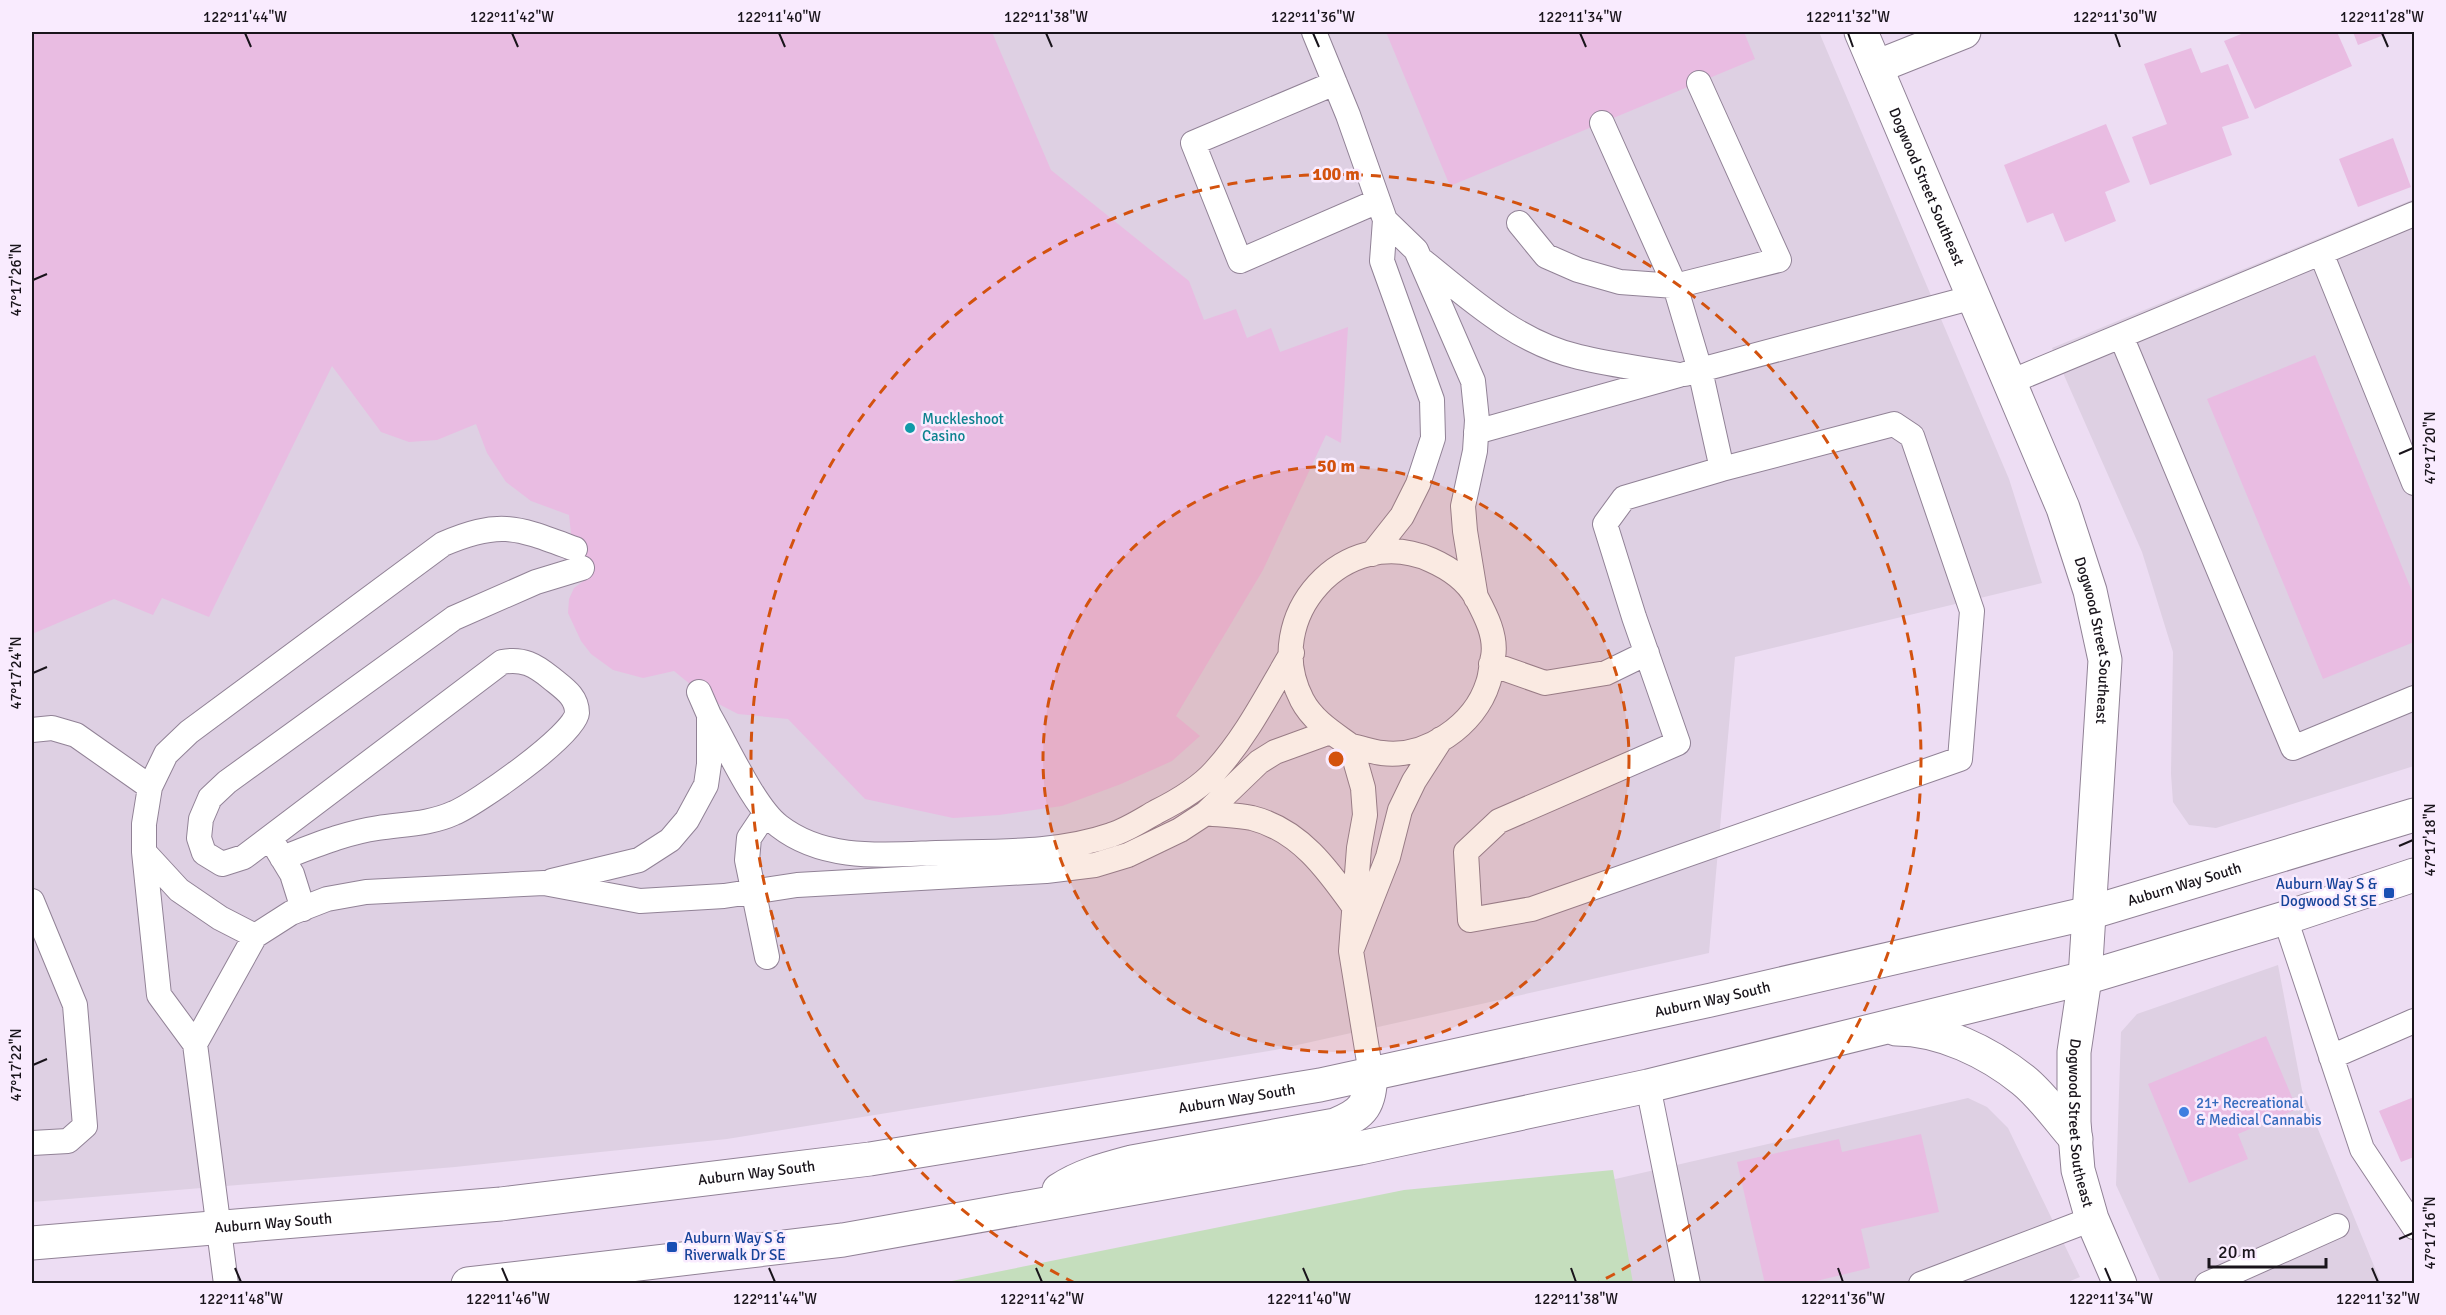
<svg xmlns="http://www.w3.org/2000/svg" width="2446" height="1315" viewBox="0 0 2446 1315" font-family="Signika,sans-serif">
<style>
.commercial{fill:#ded0e3}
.green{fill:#c5debd}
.building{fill:#e9bce2}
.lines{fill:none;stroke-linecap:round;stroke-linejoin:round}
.service-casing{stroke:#918296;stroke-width:26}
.minor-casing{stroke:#918296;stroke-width:35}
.secondary-casing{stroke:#918296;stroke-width:35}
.service{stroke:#fff;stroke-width:24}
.minor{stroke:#fff;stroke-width:33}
.secondary{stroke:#fff;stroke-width:33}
.ticks{fill:none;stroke:#19141b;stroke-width:2}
.ring{fill:none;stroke:#d3520e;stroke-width:3;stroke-dasharray:10 8}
.culture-dot{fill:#0f9aa8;stroke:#f9ebfe;stroke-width:2}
.transit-dot{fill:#1a4fb4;stroke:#f9ebfe;stroke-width:2}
.shop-dot{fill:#3f7fe0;stroke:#f9ebfe;stroke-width:2}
.labels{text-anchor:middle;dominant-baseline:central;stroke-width:5;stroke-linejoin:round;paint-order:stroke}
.street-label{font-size:15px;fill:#19141b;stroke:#f9ebfe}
.culture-label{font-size:15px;fill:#0d838f;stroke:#f9ebfe;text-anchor:start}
.transit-label{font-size:15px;fill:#164399;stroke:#f9ebfe;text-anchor:end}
.shop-label{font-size:15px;fill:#366cbe;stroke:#f9ebfe;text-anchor:start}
.centre{fill:#d3520e;stroke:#f9ebfe;stroke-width:3}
.ring-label{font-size:18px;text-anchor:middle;font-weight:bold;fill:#d3520e;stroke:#f9ebfe;stroke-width:5;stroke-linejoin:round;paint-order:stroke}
.neatline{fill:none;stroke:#19141b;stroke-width:2}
.ticks-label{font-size:15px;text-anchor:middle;fill:#19141b}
</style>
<rect width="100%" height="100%" fill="#edddf3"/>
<path class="commercial" d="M32,32H1819L2009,479L2042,583L1735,657L1709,953L1275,1050L727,1139L455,1167L32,1202Z
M2414,199V766L2216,828L2189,825L2173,802L2171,774L2173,652L2142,552L2052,348Z
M2278,965L2302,1090L2381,1283H2161L2116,1185L2121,1032L2137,1014Z
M1968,1098L1987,1107L2008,1128L2080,1277L2063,1284L1631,1283L1611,1180Z"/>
<path class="green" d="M1613,1170L1633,1283H942L1404,1190Z"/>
<path class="building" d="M32,32H992L1051,170L1189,281L1204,320L1236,309L1247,338L1271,328L1280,352L1348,327L1341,443L1326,435L1263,570L1176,716L1200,736L1172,761L1121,784L1062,806L999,815L953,818L865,799L788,719L738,714L707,698L674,671L643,678L613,670L591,654L581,641L568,613L569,599L574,588L586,579L572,542L569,515L531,501L506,482L487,453L476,424L437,440L409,442L381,432L332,366L209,617L162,598L153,615L114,599L32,634Z
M1386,32H1744L1755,59L1450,186Z
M2246,32H2337L2352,66L2255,109L2224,41Z
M2353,32H2392L2358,45Z
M2191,48L2201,73L2228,64L2249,118L2222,127L2232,155L2150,185L2132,137L2167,124L2144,64Z
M2106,124L2130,182L2105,192L2116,221L2065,242L2053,213L2027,223L2004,165Z
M2393,138L2411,187L2358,207L2339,159Z
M2315,355L2414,596V642L2323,679L2207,399Z
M2266,1036L2297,1109L2238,1134L2248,1159L2189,1183L2148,1084Z
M2414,1097V1157L2401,1162L2379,1111Z
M1921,1134L1939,1212L1861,1229L1870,1268L1804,1284H1765L1737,1162L1839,1139L1842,1152Z"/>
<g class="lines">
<defs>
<path id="service" d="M1314,32L1348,115L1384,217
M1335,83L1193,143L1240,261L1378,201
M1699,83L1779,260L1675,286L1700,370L1722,469L1894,424L1912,436L1972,611L1960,759L1532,909L1470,920L1466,852L1499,821L1678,743L1634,617L1605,524L1624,498L1722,469
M1519,223L1546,256L1578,270L1620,282L1675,286L1602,123
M2321,253L2414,483
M1423,261C1470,299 1518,343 1579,357C1612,365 1646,369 1679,375L1476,432
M2121,336L2293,748L2414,698
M1685,374L1974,297
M2010,382L2414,214
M1372,554L1402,516L1418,484L1433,438L1432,400L1382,261L1385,220L1416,250L1473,381L1477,420L1475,451L1463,506L1465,531L1476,598
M1491,664L1545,683L1606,673L1647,653
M709,715C726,744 754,807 779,826C824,861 882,855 936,853C994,851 1056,854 1111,835C1127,830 1142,820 1156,812C1176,802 1200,788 1215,771C1247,736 1268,693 1292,653
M32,730L52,728L76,735L150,787
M1351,746C1362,748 1372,752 1382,753C1426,759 1475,725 1488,683C1491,675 1491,665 1493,657C1497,636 1485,614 1476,597C1466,579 1449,568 1431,560C1345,522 1259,617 1302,700C1313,721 1333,733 1351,746L1363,788L1365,815L1359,848L1351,951L1388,857L1400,810L1414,781L1441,739
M1206,813C1221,815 1237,815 1252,818C1300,830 1328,870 1355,908
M765,814L749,838L747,860L767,957
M275,846L292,874L303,909
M144,852L179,890L220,918L255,936
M282,858C314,846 344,833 378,828C404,824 430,824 454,813C476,804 576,734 577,713C577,696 563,688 551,678C535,665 523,658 502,662L244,857L222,864L204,853L199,838L201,819L210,798L227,782L454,618L536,582L582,568
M552,881L639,860L670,840L687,820L706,785L709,764V715L699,692
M32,901L75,1005L85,1126L68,1141L32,1143
M2285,918L2362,1149L2414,1227
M1351,951L1371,1074
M195,1044L255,936L291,913L327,899L366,892L544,883L640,901L724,896L797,885L1046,871L1095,865L1128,855L1180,830L1206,813L1259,762L1275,752L1330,732
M2331,1057L2414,1021
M1648,1086L1688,1284
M226,1284L195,1044L159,995L144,852V824L150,787L166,754L189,732L443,544C501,519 518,528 575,549
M1921,1284L2092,1219
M2207,1284L2337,1226"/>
<g id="minor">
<path id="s1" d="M1861,32L2063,508L2090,591L2105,660L2085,978L2074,1052V1122L2078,1170L2092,1219L2120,1284"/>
<path d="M1876,67L1964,32"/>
</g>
<g id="secondary">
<path d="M1896,1029C1941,1029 1988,1052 2023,1080C2043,1096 2059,1120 2076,1139"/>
<path d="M1059,1190C1082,1175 1106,1169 1132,1162L1335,1125C1365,1113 1369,1105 1371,1074"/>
<path id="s2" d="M32,1243L501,1204L870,1159L1320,1085L1711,1000L2089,913L2414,815"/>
<path d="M468,1284L843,1240L1360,1148L1648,1086L2085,978L2285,918L2414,875"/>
</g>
</defs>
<use href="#service" class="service-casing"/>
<use href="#minor" class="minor-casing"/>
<use href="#secondary" class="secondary-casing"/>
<use href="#service" class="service"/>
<use href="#minor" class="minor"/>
<use href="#secondary" class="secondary"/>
</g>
<path class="ticks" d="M245,33L251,47M512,33L518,47M779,33L785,47M1046,33L1052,47M1313,33L1319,47M1580,33L1586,47M1848,33L1853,47M2115,33L2120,47M2382,33L2388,47M33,280L47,274M2399,454L2413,448M33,673L47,667M2399,846L2413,840M33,1065L47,1059M2399,1239L2413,1233M235,1268L241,1282M502,1268L508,1282M769,1268L775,1282M1036,1268L1042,1282M1303,1268L1309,1282M1571,1268L1576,1282M1838,1268L1843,1282M2105,1268L2111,1282M2372,1268L2378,1282"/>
<circle cx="1336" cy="759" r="293" fill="#d3520e" fill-opacity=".12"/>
<g class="ring">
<circle cx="1336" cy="759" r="293"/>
<path d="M1075 1283A585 585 0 1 1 1597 1283"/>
</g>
<circle class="culture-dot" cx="910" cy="428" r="6"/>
<g class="transit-dot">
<rect x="2383" y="887" width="12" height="12" rx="3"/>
<rect x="666" y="1241" width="12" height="12" rx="3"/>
</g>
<circle class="shop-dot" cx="2184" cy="1112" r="6"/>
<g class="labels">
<g class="street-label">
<text stroke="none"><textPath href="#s1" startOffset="168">Dogwood Street Southeast</textPath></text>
<text stroke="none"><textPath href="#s1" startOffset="654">Dogwood Street Southeast</textPath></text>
<text stroke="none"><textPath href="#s2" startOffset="2186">Auburn Way South</textPath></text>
<text stroke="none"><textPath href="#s2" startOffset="1700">Auburn Way South</textPath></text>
<text stroke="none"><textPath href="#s2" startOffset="1214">Auburn Way South</textPath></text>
<text stroke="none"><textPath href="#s1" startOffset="1140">Dogwood Street Southeast</textPath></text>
<text stroke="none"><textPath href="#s2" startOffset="728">Auburn Way South</textPath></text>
<text stroke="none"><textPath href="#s2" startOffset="242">Auburn Way South</textPath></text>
</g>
<g class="culture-label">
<text x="922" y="419">Muckleshoot<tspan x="922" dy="17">Casino</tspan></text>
</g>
<g class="transit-label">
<text x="2377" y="884">Auburn Way S &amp;<tspan x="2377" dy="17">Dogwood St SE</tspan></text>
<text x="684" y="1238" text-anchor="start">Auburn Way S &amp;<tspan x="684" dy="17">Riverwalk Dr SE</tspan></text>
</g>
<g class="shop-label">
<text x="2196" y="1103">21+ Recreational<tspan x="2196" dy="17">&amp; Medical Cannabis</tspan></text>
</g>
</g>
<circle cx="1336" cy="759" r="9" class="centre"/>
<g class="ring-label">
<text x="1336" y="180">100 m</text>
<text x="1336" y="472">50 m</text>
</g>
<rect width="2446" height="1315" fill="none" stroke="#f9ebfe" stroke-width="66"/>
<path d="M2209 1258v9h117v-9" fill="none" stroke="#19141b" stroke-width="3"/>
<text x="2218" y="1258" font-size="18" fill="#19141b" stroke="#f9ebfe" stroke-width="4.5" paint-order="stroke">20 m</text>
<rect x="33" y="33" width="2380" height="1249" class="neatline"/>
<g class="ticks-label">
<text x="245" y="22">122°11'44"W</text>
<text x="512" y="22">122°11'42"W</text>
<text x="779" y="22">122°11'40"W</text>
<text x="1046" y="22">122°11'38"W</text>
<text x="1313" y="22">122°11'36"W</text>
<text x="1580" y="22">122°11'34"W</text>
<text x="1848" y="22">122°11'32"W</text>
<text x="2115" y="22">122°11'30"W</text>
<text x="2382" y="22">122°11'28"W</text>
<text transform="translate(16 280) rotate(-90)" y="5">47°17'26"N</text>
<text transform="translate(2430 448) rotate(-90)" y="5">47°17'20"N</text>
<text transform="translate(16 673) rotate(-90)" y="5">47°17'24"N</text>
<text transform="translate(2430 840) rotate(-90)" y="5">47°17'18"N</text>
<text transform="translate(16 1065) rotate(-90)" y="5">47°17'22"N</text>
<text transform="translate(2430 1233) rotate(-90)" y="5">47°17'16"N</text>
<text x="241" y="1304">122°11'48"W</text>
<text x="508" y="1304">122°11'46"W</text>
<text x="775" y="1304">122°11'44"W</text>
<text x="1042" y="1304">122°11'42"W</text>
<text x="1309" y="1304">122°11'40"W</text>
<text x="1576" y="1304">122°11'38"W</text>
<text x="1843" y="1304">122°11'36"W</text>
<text x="2111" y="1304">122°11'34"W</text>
<text x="2378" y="1304">122°11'32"W</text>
</g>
</svg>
